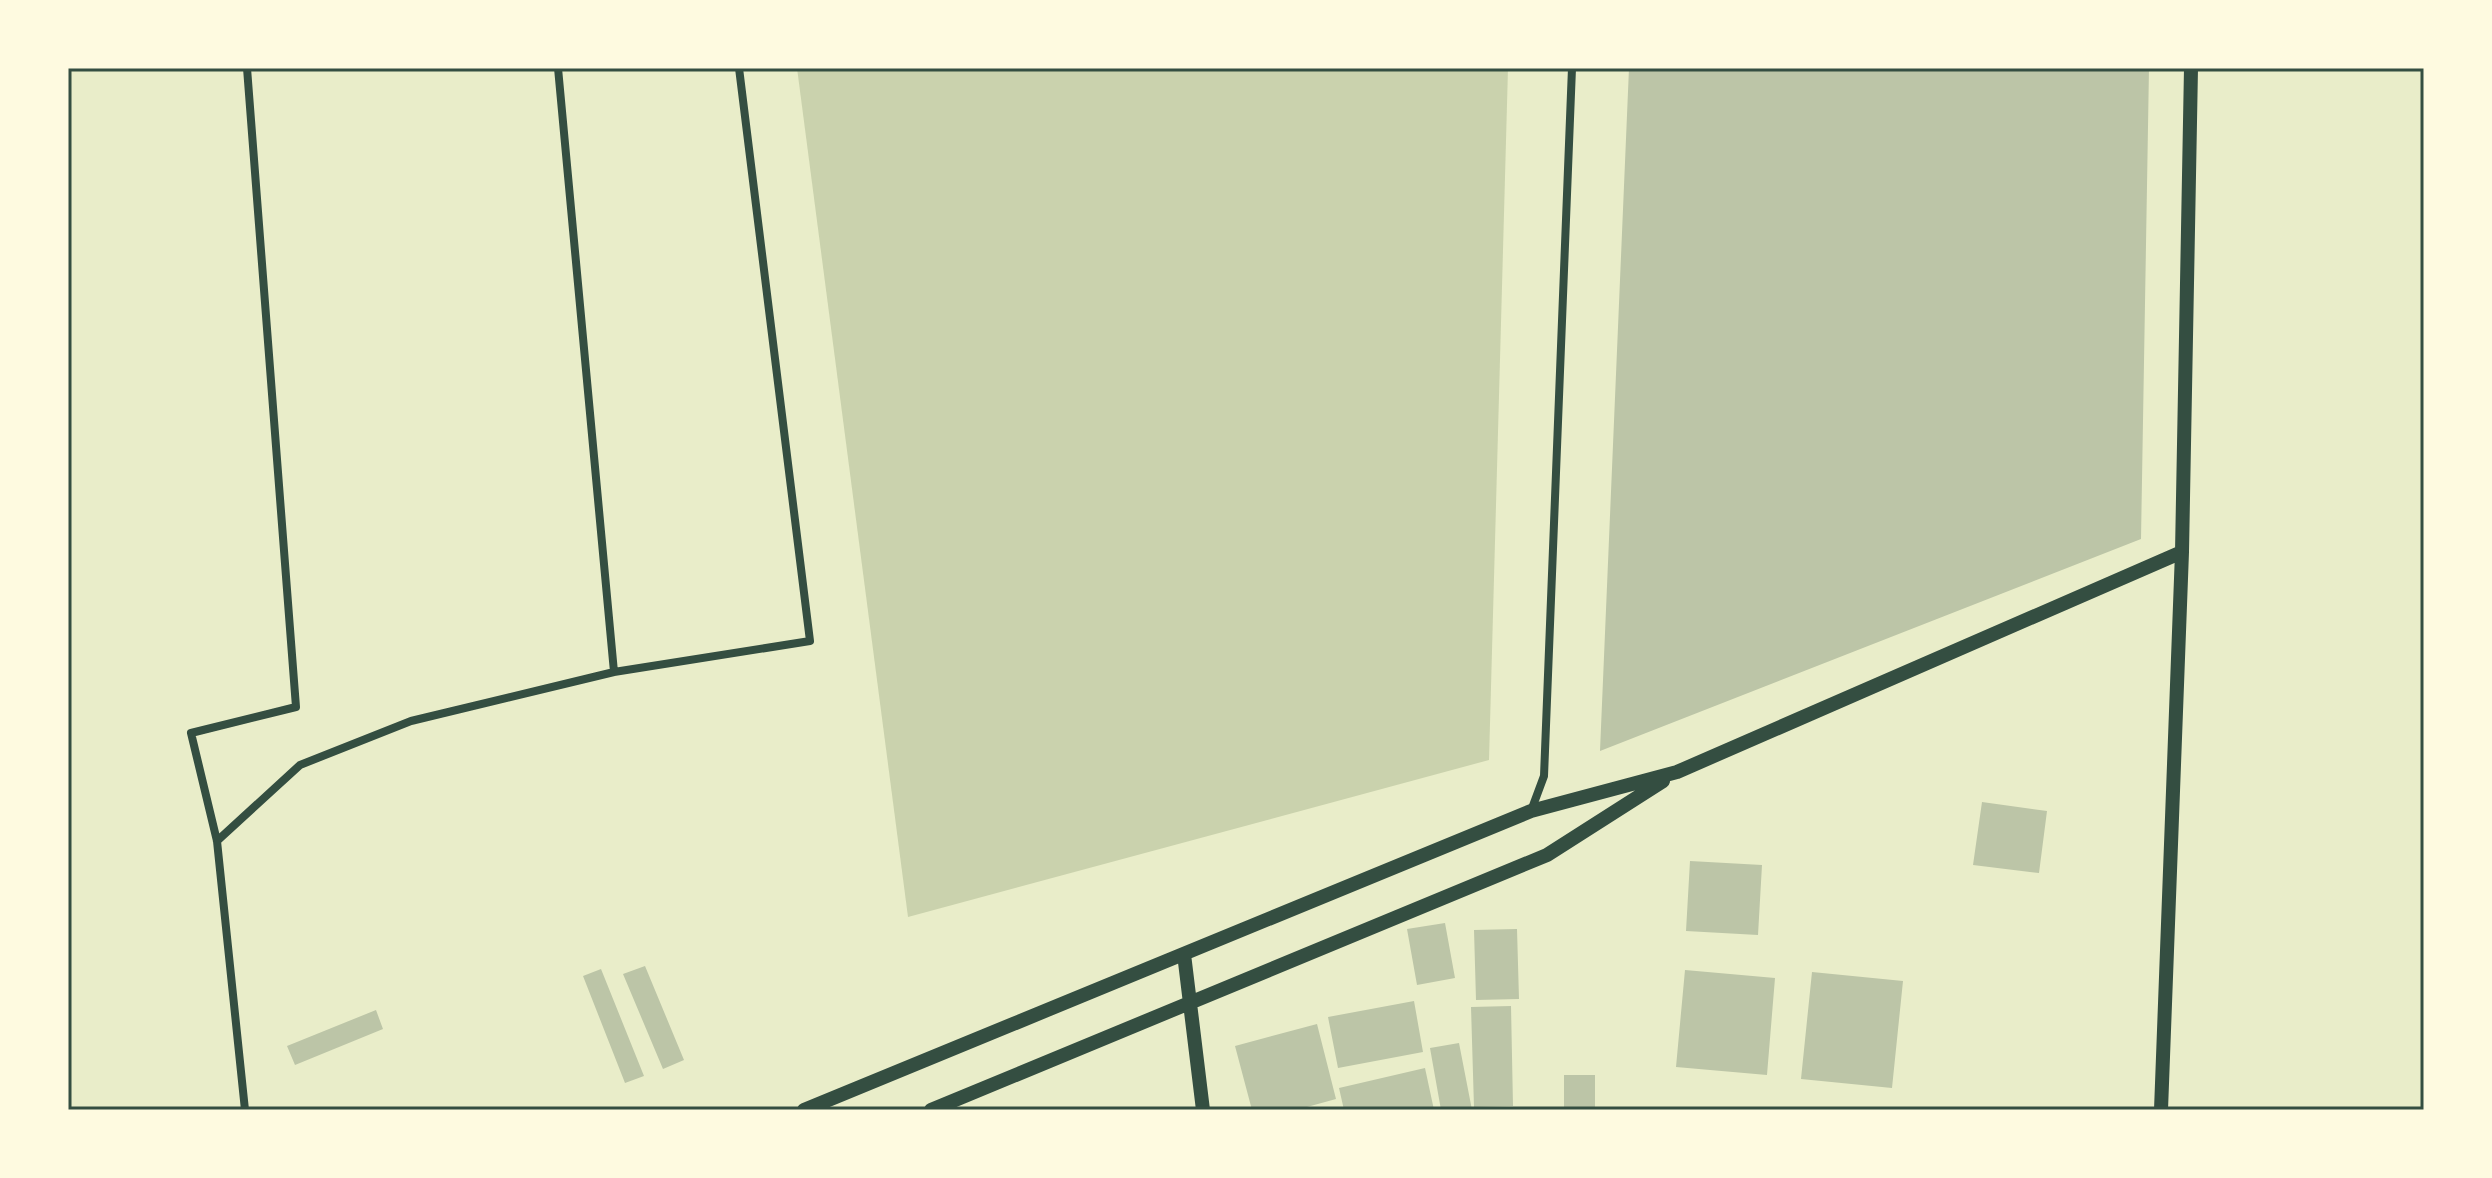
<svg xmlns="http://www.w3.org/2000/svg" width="2492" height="1178" viewBox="0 0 2492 1178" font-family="Bitter,serif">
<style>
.green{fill:#cad2ad}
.building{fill:#bcc5a7}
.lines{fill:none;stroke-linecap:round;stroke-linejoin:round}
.minor{stroke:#344e41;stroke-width:8}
.tertiary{stroke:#344e41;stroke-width:14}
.neatline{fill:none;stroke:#344e41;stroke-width:3}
</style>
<rect width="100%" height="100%" fill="#e9edc9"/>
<path class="green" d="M797,68H1508L1489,760L908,917Z"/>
<path class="building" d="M1629,68H2149L2141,539L1600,751Z
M1982,802L2047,811L2039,873L1973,865Z
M1690,861L1762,865L1758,935L1686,931Z
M1445,923L1455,978L1417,985L1407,929Z
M1517,929L1519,999L1476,1000L1474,930Z
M645,966L684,1060L663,1069L623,974Z
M601,969L644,1076L625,1083L583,976Z
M1685,970L1775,978L1767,1075L1676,1067Z
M1812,972L1903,981L1892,1088L1801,1079Z
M1414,1001L1423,1052L1338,1068L1328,1017Z
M1511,1006L1513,1106L1474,1107L1471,1007Z
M376,1010L383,1029L295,1065L287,1046Z
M1317,1024L1336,1099L1296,1110H1252L1235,1046Z
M1459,1043L1472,1110H1441L1430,1048Z
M1425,1068L1434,1110H1344L1339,1088Z
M1564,1075H1595V1110H1564Z"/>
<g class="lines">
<path class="minor" d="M558,68L614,672
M1531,811L1544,776L1572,68
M217,841L300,765L411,721L614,672L810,641L739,68
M245,1110L217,841L191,733L296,707L247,68"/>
<path class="tertiary" d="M1184,954L1203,1110
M804,1110L1531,811L1677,772L2182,552
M931,1110L1547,855L1663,781
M2161,1110L2182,552L2191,68"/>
</g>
<rect width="2492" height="1178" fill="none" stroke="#fefae0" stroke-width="140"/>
<rect x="70" y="70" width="2352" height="1038" class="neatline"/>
</svg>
